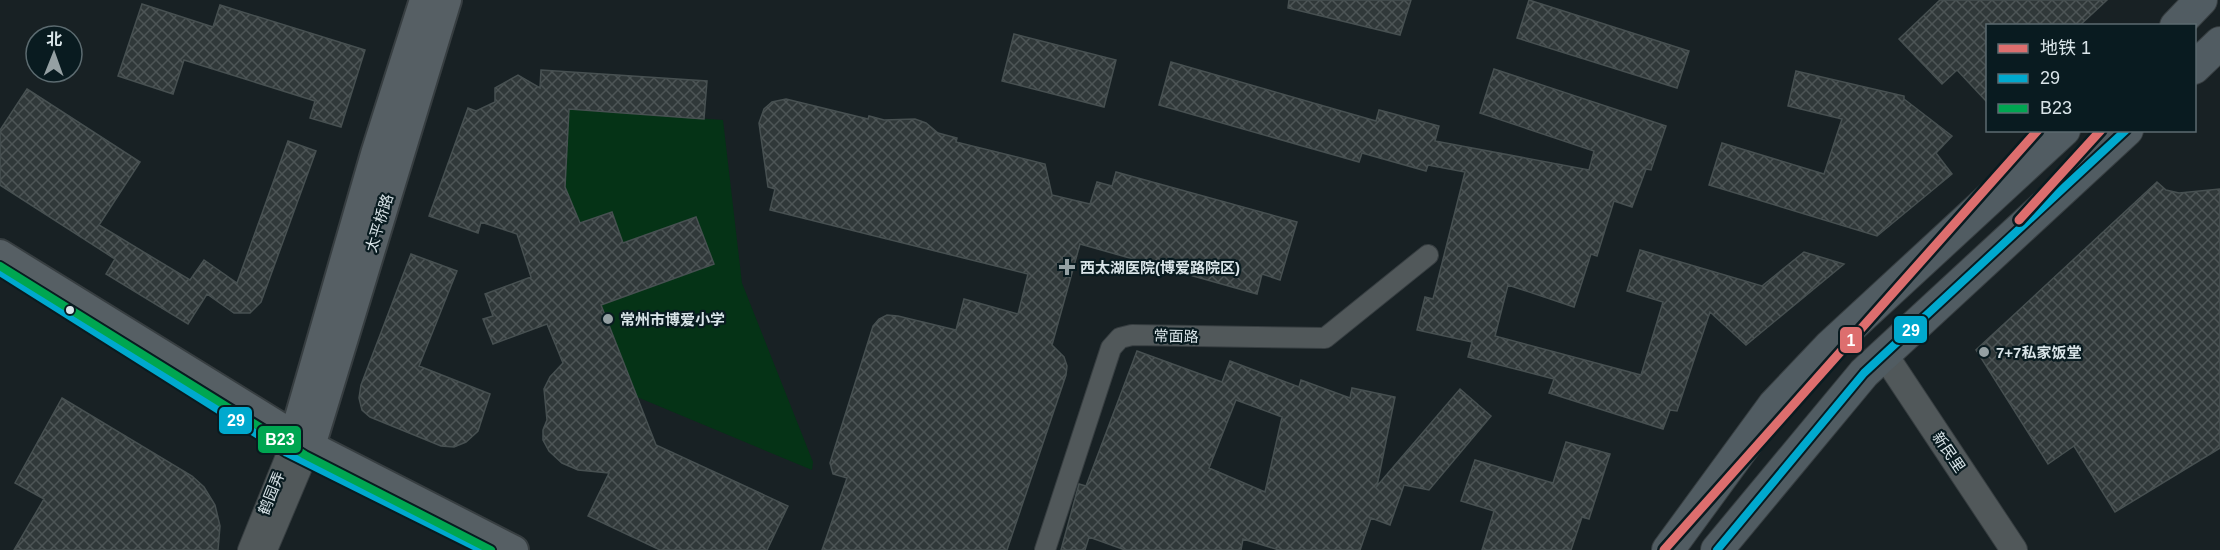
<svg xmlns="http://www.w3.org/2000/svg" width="2220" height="550" viewBox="0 0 2220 550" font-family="Helvetica,'Noto Sans SC',sans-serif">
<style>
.grass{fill:#053316}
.building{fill:url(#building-cross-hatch);stroke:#475051;stroke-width:1.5;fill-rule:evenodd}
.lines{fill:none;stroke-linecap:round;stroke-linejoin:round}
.minor-casing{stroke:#373e41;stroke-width:22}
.tertiary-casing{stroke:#373e41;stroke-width:28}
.secondary-casing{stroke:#373e41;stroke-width:32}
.primary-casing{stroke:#373e41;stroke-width:34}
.minor{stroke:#51585a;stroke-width:20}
.tertiary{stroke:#51585a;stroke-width:26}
.secondary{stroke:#565f64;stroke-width:28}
.primary{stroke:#515c62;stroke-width:32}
.bus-1-casing{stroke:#091b20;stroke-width:12}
.bus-2-casing{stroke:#091b20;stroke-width:12}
.bus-1{stroke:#00a9ce;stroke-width:8}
.bus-2{stroke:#00a651;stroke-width:8}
.metro-1-casing{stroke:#091b20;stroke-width:14}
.metro-1{stroke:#dd6e6e;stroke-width:9}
.poi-dot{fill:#95a0a3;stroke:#091b20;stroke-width:2}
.bus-dot{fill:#d9e4e8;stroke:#091b20;stroke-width:2}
.labels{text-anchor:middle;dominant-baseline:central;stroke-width:4.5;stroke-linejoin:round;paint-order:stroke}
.street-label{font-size:15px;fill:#d9e4e8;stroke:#091b20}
.poi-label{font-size:15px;font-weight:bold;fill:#d9e4e8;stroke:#091b20;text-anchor:start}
.line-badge{stroke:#091b20;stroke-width:2}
.badge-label{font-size:16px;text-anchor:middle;font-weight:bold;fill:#fff}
</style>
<defs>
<pattern id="building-cross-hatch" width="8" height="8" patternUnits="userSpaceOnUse" patternTransform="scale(1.5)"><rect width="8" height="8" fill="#303839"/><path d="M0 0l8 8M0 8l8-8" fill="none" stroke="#4d5556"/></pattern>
</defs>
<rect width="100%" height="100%" fill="#182124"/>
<path class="grass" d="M569,109L723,120L742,283L813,462L812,470L637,397L601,305L580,223L565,187Z"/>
<path class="building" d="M1289,0H1411L1400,35L1288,8Z
M1529,0L1689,51L1677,88L1517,38Z
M1940,0H2107L2079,26H1988V103L1957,70L1942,84L1899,39Z
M142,4L213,27L220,5L365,50L341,127L310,118L315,101L184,60L173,94L118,76Z
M1014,34L1116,60L1104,107L1002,81Z
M1171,62L1376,121L1379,110L1439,126L1435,141L1589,170L1594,151L1480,113L1494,69L1666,126L1651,170L1646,169L1632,207L1614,201L1597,256L1591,254L1574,307L1508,285L1495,336L1641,375L1663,302L1627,291L1640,250L1762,286L1804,252L1844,264L1746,345L1710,312L1677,411L1670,410L1663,429L1549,393L1554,379L1468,357L1472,342L1417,330L1425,297L1433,299L1465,172L1428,165L1426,171L1362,153L1359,162L1159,105Z
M541,70L707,81L704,119L569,109L565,187L580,223L612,212L623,243L696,217L714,264L601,305L656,445L788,506L767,550H660L588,516L609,473L578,470L562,463L549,451L543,440V430L547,420L544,389L550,377L563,363L547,324L493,344L483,319L493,316L485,294L531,277L517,234L481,222L478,233L429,216L468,108L476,111L495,102V88L518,75L540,88Z
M1796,71L1904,96V99L1952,136L1936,153L1952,174L1877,236L1709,185L1722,143L1824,174L1842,119L1788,106Z
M27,89L140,162L99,225L190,280L204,260L237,283L288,141L316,151L261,302L250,313H234L207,294L188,324L106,274L115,259L0,185V130Z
M786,99L868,119L869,116L884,120L915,119L926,123L938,133L957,138L956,142L1045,164L1052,195L1090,204L1097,182L1112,186L1116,172L1297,222L1280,280L1262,274L1257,294L1080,244L1052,345L1064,357L1067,366L1066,375L1007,550H822L847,478L833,474L830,463L873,326L879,319L887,315L898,316L956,330L964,299L1018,314L1028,274L770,210L775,189L768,187L759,123L764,109L772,102Z
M2157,182L2166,190L2179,193L2220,189V448L2115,512L2074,446L2048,464L1976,350Z
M411,254L457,271L419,366L490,394L478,431L466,442L454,447L441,446L370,417L362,410L359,398L361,385Z
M1137,351L1222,382L1230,361L1299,387L1301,380L1350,398L1352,388L1395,397L1377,486L1460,389L1491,416L1429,490L1404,485L1390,525L1371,518L1360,550H1279L1243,539L1241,550H1125L1089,537L1085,550H1061L1079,484L1086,486ZM1236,400L1282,417L1265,492L1209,468Z
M62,398L192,476L204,487L215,505L220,526L218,550H14L44,499L15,483Z
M1566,442L1610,454L1589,519L1582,517L1571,550H1482L1494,511L1461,501L1475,460L1553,483Z"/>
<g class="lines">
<defs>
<path id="minor" d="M248,550L294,436
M267,550L311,446
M1045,550L1111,348L1120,338L1132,335L1325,338L1428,255"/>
<path id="tertiary" d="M1884,354L2014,550"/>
<path id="secondary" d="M0,254L311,446L514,550
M299,418L375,154L424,0
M311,446L447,0"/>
<path id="primary" d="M2176,26L2201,0
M2194,68L2220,43
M1668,550L1774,405L1830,346L2064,130
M1717,550L1864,373L2127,130"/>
</defs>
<use href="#minor" class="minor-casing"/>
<use href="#tertiary" class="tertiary-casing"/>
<use href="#secondary" class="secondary-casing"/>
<use href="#primary" class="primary-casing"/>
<use href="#minor" class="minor"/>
<use href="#tertiary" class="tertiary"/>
<use href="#secondary" class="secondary"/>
<use href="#primary" class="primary"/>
<defs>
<path id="bus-1" d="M0,272L287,453L482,550
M1717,550L1864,373L2126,130"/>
<path id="bus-2" d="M0,266L305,455L491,550"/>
</defs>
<use href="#bus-1" class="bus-1-casing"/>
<use href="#bus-2" class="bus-2-casing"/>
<use href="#bus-1" class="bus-1"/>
<use href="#bus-2" class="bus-2"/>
<defs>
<path id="metro-1" d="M2019,220L2101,130
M1664,550L2038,130"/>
</defs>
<use href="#metro-1" class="metro-1-casing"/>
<use href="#metro-1" class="metro-1"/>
</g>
<g class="poi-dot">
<path d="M1064 258h6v6h6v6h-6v6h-6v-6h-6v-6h6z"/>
<circle cx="608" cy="319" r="6"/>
<circle cx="1984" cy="352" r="6"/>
</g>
<circle class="bus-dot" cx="70" cy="310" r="5"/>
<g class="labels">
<g class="street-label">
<text transform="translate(379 223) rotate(-73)">太平桥路</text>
<text transform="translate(1176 336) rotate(1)">常面路</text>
<text transform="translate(1949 452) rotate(56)">新民里</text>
<text transform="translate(271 493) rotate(-68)">鹤园弄</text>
</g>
<g class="poi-label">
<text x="1080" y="267">西太湖医院(博爱路院区)</text>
<text x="620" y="319">常州市博爱小学</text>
<text x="1996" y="352">7+7私家饭堂</text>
</g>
</g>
<g class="line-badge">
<rect x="1893" y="315" width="35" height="29" rx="6" fill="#00a9ce"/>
<rect x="1839" y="326" width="24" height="28" rx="6" fill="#dd6e6e"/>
<rect x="218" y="406" width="35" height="29" rx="6" fill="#00a9ce"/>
<rect x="257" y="425" width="45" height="29" rx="6" fill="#00a651"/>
</g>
<g class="badge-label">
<text x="1911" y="336">29</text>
<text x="1851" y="346">1</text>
<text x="236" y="426">29</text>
<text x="280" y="445">B23</text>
</g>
<rect x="1986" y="24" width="210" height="108" fill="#091b20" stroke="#5c6b70" stroke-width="1.5"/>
<rect x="1998" y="44" width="30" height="9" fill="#dd6e6e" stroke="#5c6b70" stroke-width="1.5"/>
<text x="2040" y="54" font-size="18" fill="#d9e4e8">地铁 1</text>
<rect x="1998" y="74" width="30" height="9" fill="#00a9ce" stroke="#5c6b70" stroke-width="1.5"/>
<text x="2040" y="84" font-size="18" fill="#d9e4e8">29</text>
<rect x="1998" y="104" width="30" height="9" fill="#00a651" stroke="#5c6b70" stroke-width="1.5"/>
<text x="2040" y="114" font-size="18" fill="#d9e4e8">B23</text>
<g transform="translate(54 54) rotate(1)"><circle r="28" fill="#091b20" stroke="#5c6b70" stroke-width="1.5"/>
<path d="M0-4.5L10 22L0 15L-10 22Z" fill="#95a0a3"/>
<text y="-9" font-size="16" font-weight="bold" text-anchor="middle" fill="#d9e4e8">北</text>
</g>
</svg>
